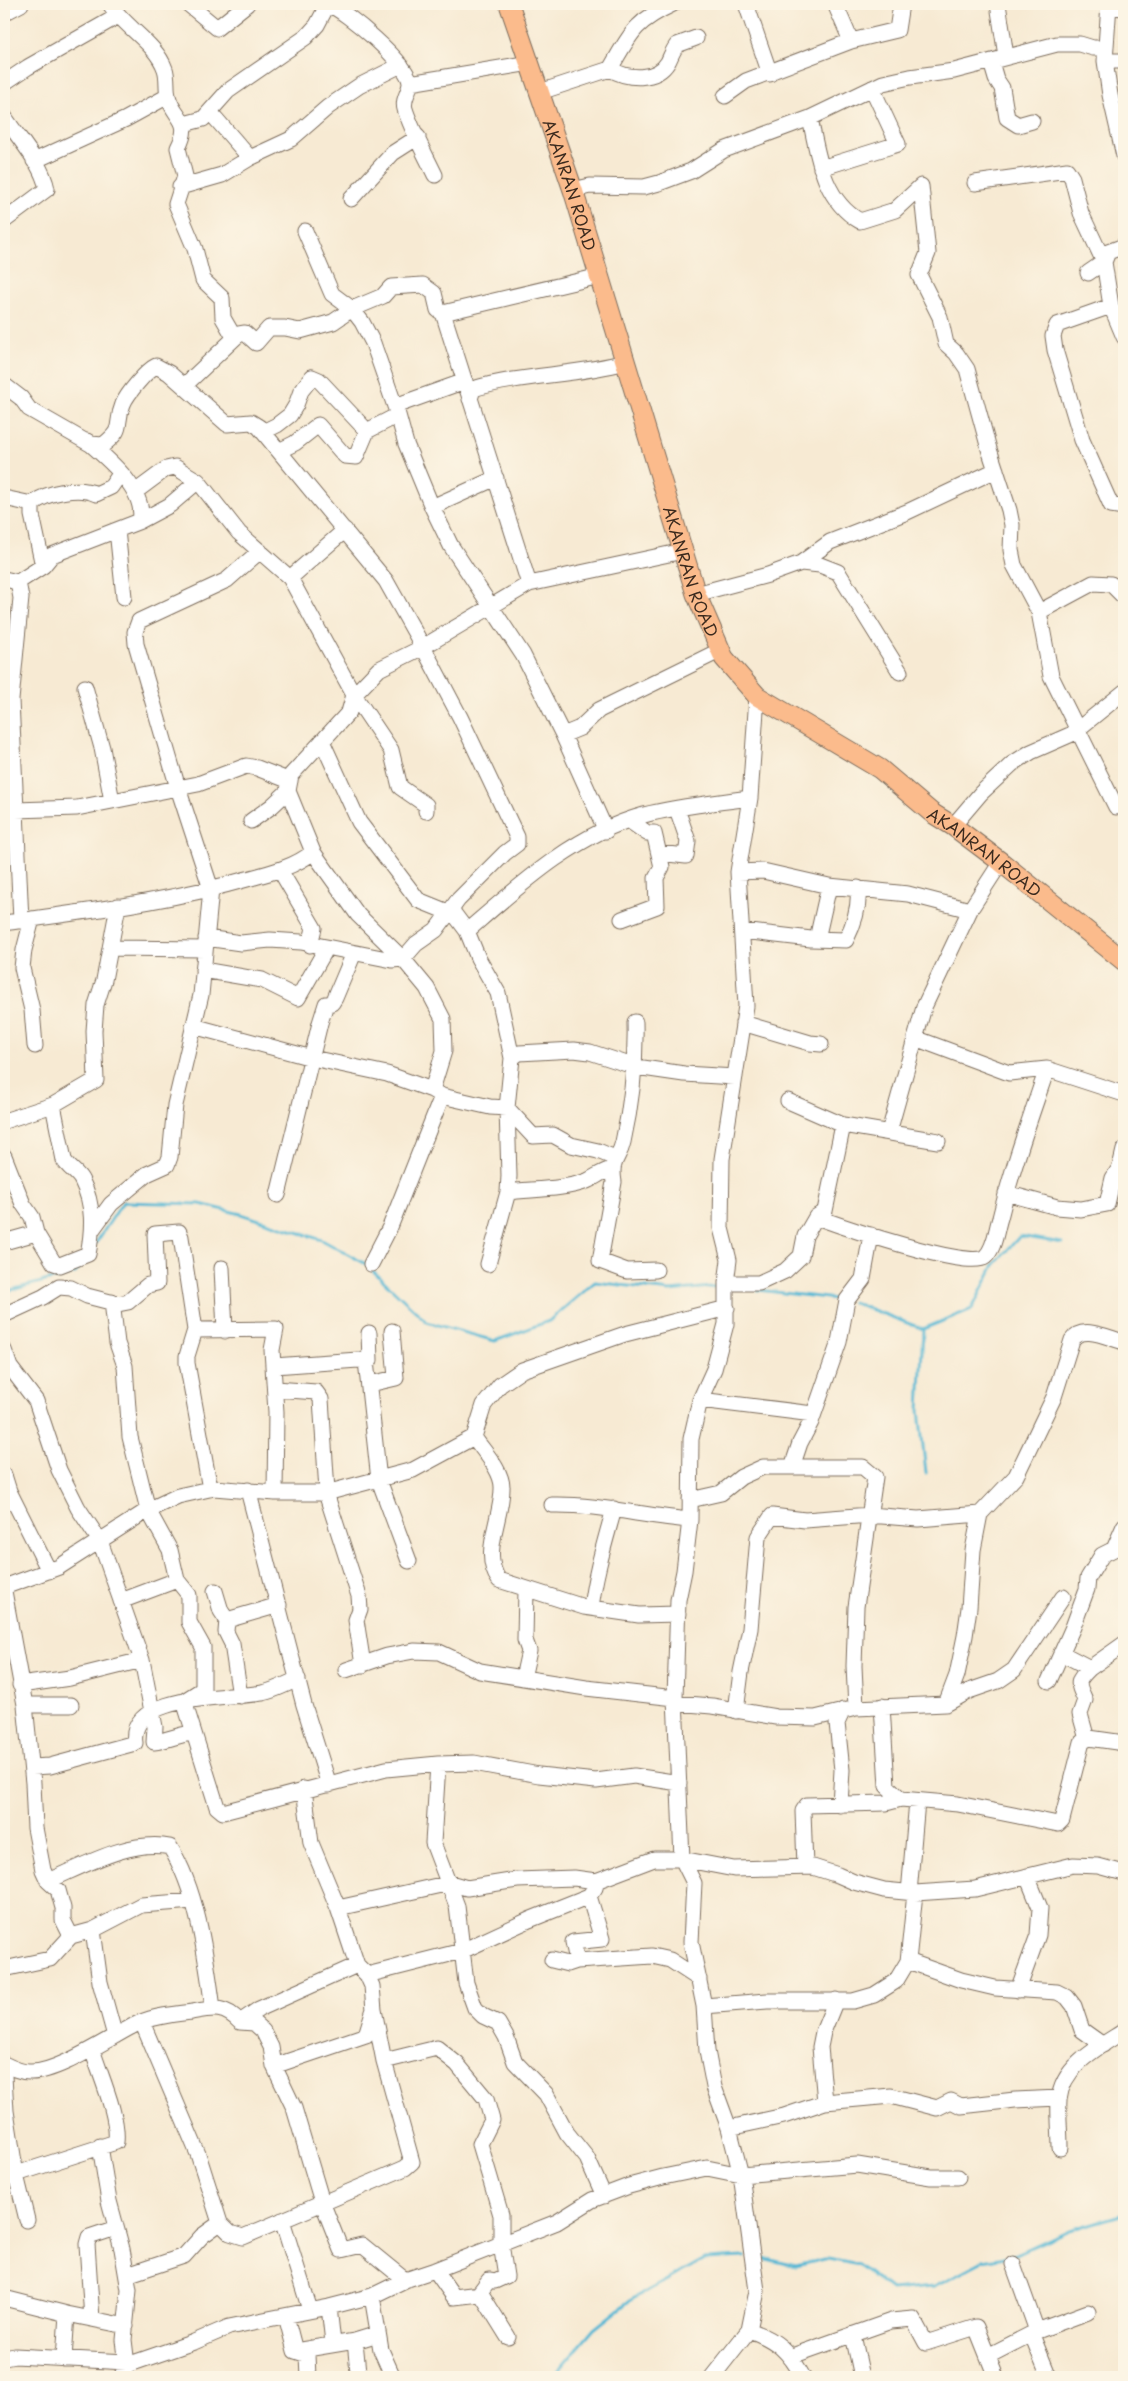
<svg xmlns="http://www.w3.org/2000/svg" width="1128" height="2381" viewBox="0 0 1128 2381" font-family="'Playpen Sans',sans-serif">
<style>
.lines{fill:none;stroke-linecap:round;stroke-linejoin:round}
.stream{stroke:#56b8d4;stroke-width:3}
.minor-casing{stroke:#7d6d5d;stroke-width:17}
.major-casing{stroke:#7d6d5d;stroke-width:21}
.minor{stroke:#fff;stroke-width:15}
.major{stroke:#fbbb8c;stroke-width:19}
.labels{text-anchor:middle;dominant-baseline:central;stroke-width:5;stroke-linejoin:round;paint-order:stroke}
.street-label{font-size:16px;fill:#3b2a1e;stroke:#fcf5e5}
</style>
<rect width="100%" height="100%" fill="#fcf5e5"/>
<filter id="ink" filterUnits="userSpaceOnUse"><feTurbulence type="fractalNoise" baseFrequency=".02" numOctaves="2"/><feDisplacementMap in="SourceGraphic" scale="10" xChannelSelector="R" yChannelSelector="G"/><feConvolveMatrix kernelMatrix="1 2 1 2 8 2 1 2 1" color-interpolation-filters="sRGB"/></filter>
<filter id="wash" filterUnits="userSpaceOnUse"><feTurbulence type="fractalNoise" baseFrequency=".0096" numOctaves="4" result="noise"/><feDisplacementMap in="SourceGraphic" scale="20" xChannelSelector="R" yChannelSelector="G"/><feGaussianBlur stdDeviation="1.12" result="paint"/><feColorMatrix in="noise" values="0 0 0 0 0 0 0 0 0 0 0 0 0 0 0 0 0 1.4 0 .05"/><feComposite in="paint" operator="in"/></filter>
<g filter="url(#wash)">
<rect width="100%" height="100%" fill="#f7ead3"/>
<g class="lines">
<path class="stream" d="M96,1243L123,1202L200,1204L241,1214L322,1240L366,1264
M370,1268L427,1322L495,1341L549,1321L595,1282L670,1291L722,1286
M758,1290L844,1300
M4,1292L75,1273L83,1262
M852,1302L923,1329L972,1309L994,1265L1020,1236L1062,1243
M923,1329L919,1410L926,1473
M763,2258L796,2266L829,2258L858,2264L891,2290L934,2286L983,2261L1014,2255L1069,2230L1124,2214
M553,2377L594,2329L629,2301L705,2259L745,2257"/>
</g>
</g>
<g filter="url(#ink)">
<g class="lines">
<defs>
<path id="minor" d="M110,4C124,27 156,43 165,69C168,77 166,87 168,96C174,120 193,119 178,148L185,176L176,204L195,249L203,280L222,298L223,318L234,337
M188,4L217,28L247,4
M328,4C346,11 409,64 410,83C410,91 402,99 405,109C412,131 425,154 435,175
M746,4L770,74
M835,4L851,41
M998,4L1006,56
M1109,4L1105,61L1110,95L1124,156
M1109,4L1124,9
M4,13L21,4
M1105,61H1124
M991,62L996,79L1002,88L1007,118L1018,125L1032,121
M610,69C627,79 656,82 668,62C671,56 673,50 677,45L696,38
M4,83L28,67L118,16
M410,83L530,63
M540,92L610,69C631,33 634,22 673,4
M725,96L746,81L851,41L897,30L901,4
M210,112L250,158
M4,116C18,138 42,163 47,189L4,221
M810,118C818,156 823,200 860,221L895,210L921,186
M184,124L203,119L228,91L306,37L317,25L328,4
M34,161L126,119L168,96
M821,168L898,144L872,88
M975,183L1067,170L1072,178L1081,213L1104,262L1111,306L1124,337
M921,186L928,253L919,275L940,317L946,344L956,353L967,369L989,449L1009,510L1012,525L1011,550L1014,565L1039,612L1051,676L1116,807
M180,187L222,175L250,158L291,139L328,107L359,86L401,65
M573,190L590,186L644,187L659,183L691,171L724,150L810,118L883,83L910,77L954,71L1057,44H1080L1093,48H1105
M351,199L393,153L418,137
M305,231L332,294L352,309L362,322L373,343L398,415L406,444L432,507L451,546L523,655L563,735L606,831
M1088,273L1104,262L1108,252L1124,246
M1111,306L1057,325L1053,336L1055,350L1082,440L1111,505L1124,507
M443,313L529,584
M4,385L21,398L29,409L90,444L103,445C126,427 114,426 123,404C127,394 147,370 156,366L169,373L227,424L251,422L259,427L386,581L423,647L460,717L517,837V844L505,853L458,900L436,930L416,944L403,959L392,960L301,942L270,940L241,943L206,938
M184,386L239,334L245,333L256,343L269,328H285L300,331L333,322L352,309L383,296L391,287L423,285L434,293L438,310L443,313L600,276
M470,399L473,389C523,374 575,376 625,362
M395,406L465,381
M263,432L277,425L290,415L296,405L301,391L312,377L319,380L367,431
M87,441C108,459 147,491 140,521
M279,451L295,443L318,425L345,456L356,457L367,431L398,415
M135,492L166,469L175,467L198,481L239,533L290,578L354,695L391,750L400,787L426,805V811
M4,498L32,504
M432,507L496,478
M117,530L124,597
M801,563L820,565L838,572L900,672
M43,566L32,515V504C46,492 80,486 96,494L111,487L120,474
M290,578L345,530
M4,579L18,582L43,566L52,555L140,521L170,505L198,481
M18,582L21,598L11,700L21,921
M696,594L768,575L801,563L830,542L907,512L996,470
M1039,612L1093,583L1111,584L1124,597
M85,687L102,748L112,801
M563,735L580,728L599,710L721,650
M322,741L359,822L418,900L455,915L467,931L478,958L498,993L512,1058L507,1108L509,1176L508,1192L488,1264
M16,810L77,808L198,784L246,766L257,768L290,781
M251,821L272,806L288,791
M953,826L981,793L1012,764L1031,752L1072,734L1124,692
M659,853L686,856L688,841L677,809
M280,870L314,928L310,945
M738,872L763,871L829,886L908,894L970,910
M32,919L24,950L22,968L32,1010L35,1046
M622,919L657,906L656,878L662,867L654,833H647L630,821
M4,923C85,911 168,902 247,879C270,873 295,867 313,852
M467,931C520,885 575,834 644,815C678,806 715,803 750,798
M742,931L811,939L846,940C854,924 860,906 858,888
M817,939L829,886
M111,948L205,949
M203,970L262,980L298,998L326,949
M635,1022C636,1063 632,1102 623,1142C619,1160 610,1159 614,1182L600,1261L627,1271L656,1270
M743,1023L810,1043L821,1044
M193,1026L312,1058L387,1074L432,1090L442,1096L490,1107L507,1108L533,1136L553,1135L571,1145L598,1151L615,1158
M915,1038L1009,1073L1047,1069L1124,1094
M512,1058L519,1053L574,1050L590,1052L636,1067L684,1074L735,1077
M432,1090L444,1051L443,1019L427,988L403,959L358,915L313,852L288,791L291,775L349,712L354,695L379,669L423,647L529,584L683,551
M788,1101L843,1125L938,1141
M4,1121L53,1105L96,1080L94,1031L96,1005L104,980L118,906
M889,1132L924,1007L970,910L1001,862
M4,1156L23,1204L32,1217L36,1233L54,1263L60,1265L88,1254C93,1229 94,1205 82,1181C78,1172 69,1169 64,1160L53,1105
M508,1192C533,1189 563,1190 587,1181C596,1177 602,1171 612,1169
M1006,1193L1057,1207L1081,1209L1107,1204L1113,1178L1120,1167L1124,1150
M278,1195L320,1023L326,1004L332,1003L335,998L354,953
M816,1217C841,1226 968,1270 985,1257C995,1248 996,1230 1000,1218C1012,1168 1030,1119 1047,1069
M92,1230L111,1204L147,1174L167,1165L170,1157L175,1105L201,995L211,889L178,788L136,644L135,632L139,621L227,580L260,551
M4,1242L36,1233
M371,1264L390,1227L442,1096
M222,1268L225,1331
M726,1283H759L785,1271L801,1256L805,1236L816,1217L825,1211L843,1125
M112,1302L117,1343L125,1366L130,1437L148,1510L170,1550L177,1580L189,1595V1622L203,1647V1689L184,1701L217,1807L223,1812L386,1769L438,1764L474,1763L539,1775L596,1781L634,1776L679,1783
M4,1315L43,1297L59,1287L71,1288L87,1296L118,1304L128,1302L148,1285L157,1283L155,1234L179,1232L181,1237L195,1330L187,1356V1363L210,1489
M195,1330L276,1329L272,1350L276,1412L275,1493
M369,1333L370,1360L366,1361L379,1480L409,1561
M4,1350L10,1367L36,1401L59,1470L78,1508L100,1541L142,1660L155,1727L154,1742C167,1741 185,1732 194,1733
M274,1366L358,1360L366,1361
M370,1384L396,1378L392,1331
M276,1389L316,1392L321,1399L327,1491
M700,1400L813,1414
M474,1437C483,1451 502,1470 502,1487C503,1516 480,1554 499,1580L584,1607L639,1615L678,1614
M792,1467L800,1443L811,1422L839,1342L847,1300L863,1279L871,1235
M4,1475L9,1491L49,1571
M248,1490L304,1705L329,1785
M326,1493L359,1596L360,1609L356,1620L363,1665
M690,1500L721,1493L741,1477L763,1467H863L875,1477L856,1607L854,1666L856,1708
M552,1505C598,1504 643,1516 690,1520
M4,1587L59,1567L148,1510L178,1496L214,1488L275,1493H326L413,1470L474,1437L484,1405L500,1385L522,1370L625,1334L727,1308
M4,1591L25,1705L33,1783L35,1828L43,1870L48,1881L58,1890L63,1908V1920L71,1936
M215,1591L221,1611L227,1620L226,1632L232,1644L240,1696
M121,1601L177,1580
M591,1608C595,1574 605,1542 614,1509
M227,1620L279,1605
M1061,1653L1090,1668L1124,1644
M346,1670L387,1656L414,1651L439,1652L480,1671L586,1688L675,1698
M523,1678L529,1651L525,1640L526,1589
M1049,1681L1073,1627L1087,1589L1088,1578L1102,1555L1114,1549L1124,1526
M20,1685L70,1678L142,1660
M675,1703L712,1706L776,1717L815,1718L856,1708L946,1704L957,1675L965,1636L969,1608L973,1550L980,1514L1016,1476L1054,1397L1072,1340C1082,1324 1108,1338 1124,1342
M946,1704L969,1691L998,1681L1014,1670L1063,1597
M25,1705H71
M882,1706L887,1786L901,1799
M736,1711L741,1672L750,1629L758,1537L772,1516L805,1520L870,1515L918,1519L980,1514
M1087,1739L1080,1714L1085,1700C1077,1682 1076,1682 1090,1668
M438,1764L433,1843L457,1906L466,1983L475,2008L483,2016L498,2023L506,2037L515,2062L546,2094L567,2133L587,2158L604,2196
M32,1767L50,1766L135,1743C127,1692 232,1699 262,1693C274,1691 286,1684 298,1679
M840,1805L842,1770L837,1723L843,1710
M805,1867L803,1811L807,1805L886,1803L901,1799L958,1804L1058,1824L1062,1820L1082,1742L1089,1738L1124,1743
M48,1881C85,1865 130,1839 170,1847C198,1891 206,1958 213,2008
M909,1893L917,1801
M338,1908L450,1883L467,1888L517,1880L574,1878L596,1881L654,1859H682L734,1869L813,1867L838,1875L854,1882L884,1890L915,1893L975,1889L1073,1865L1098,1866L1124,1873
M93,1930L100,1982L115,2036
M552,1960L568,1964L577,1961L652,1956L670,1960L699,1979
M577,1961L573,1942L602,1939L589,1896
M908,1961L961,1980L995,1988L1057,1992L1067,1997L1074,2006L1082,2030L1103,2045
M4,1969L50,1959L71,1936L93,1930L141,1905L193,1901
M367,1975L462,1951L529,1920L589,1896L595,1888L596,1881
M1018,1990L1038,1935L1040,1908L1027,1876
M704,2006L767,2001H853L874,1995L896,1981L908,1961L915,1893
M142,2022L198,2154L220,2223L230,2233L243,2237L405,2168L412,2162L384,2061L374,2010L372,1986L367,1975L357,1965L338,1908L311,1843L304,1789
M240,2022L254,2023L263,2031L271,2047L274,2066L294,2108L322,2202L341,2250L362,2245L405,2280
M384,2061L437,2048L457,2064L486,2099L492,2120L480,2144L501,2215V2244L506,2276L495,2281L489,2280L480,2292L508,2337
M4,2064C12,2068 20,2072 29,2072C57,2074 113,2035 139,2023C155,2016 175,2014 192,2012C213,2008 224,2005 240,2022L259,2009L357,1965
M274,2066L366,2035L373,2012
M4,2076L6,2111L16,2175L27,2220
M825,2102L820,2047L823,2032L836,2000
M729,2128L784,2116L825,2102L891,2096L937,2108L951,2101L961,2106L1015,2100L1059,2098
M100,2146L109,2201L122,2249L129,2290L124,2340L127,2365L121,2377
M1060,2148C1060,2132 1058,2116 1059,2100C1062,2066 1099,2047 1124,2031
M4,2178L116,2142C119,2116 100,2075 92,2049
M282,2220L310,2310
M1013,2264L1037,2331
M435,2270L454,2297L480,2294V2292
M127,2275L184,2256L202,2236L220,2223
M372,2296L381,2350L393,2377
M4,2298L67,2314L126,2326
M329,2307L333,2343
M286,2316L295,2351L307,2355L308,2377
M92,2319L87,2244L89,2237L116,2228
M749,2330C777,2340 789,2351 803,2377
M853,2335L862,2377
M1032,2335L1049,2377
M355,2341L358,2372L360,2377
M295,2351L355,2341L378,2334
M792,2356L891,2321L913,2319L926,2343L976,2327L996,2377
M988,2356L1037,2331L1088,2312
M4,2358L15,2356L126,2362
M64,2359L67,2314
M127,2365L194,2342L229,2327L329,2307L372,2296L405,2280L435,2270L557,2222L592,2200L629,2186L663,2177L707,2168L741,2175L857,2165L931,2177H958
M712,2377L749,2330L757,2291L741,2175L729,2128L714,2087L707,2051L704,2006L691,1942L694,1883L682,1859L675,1698L678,1600L684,1571L690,1520L691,1439L700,1400L714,1369L726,1324V1283L729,1260L721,1228L722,1159L746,1006L738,872L750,798L757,696"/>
<g id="major">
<path id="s1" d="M509,4L573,190L696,594L724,658L757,696L880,769L932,813L953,826L1001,862L1124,961"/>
</g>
</defs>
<use href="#minor" class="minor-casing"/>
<use href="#major" class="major-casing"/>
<use href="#minor" class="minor"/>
<use href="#major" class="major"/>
</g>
</g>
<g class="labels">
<g class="street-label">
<text stroke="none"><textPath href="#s1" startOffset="191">AKANRAN ROAD</textPath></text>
<text stroke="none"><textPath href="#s1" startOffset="596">AKANRAN ROAD</textPath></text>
<text stroke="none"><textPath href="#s1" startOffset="1016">AKANRAN ROAD</textPath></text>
</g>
</g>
<rect width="1128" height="2381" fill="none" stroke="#fcf5e5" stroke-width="20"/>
</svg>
